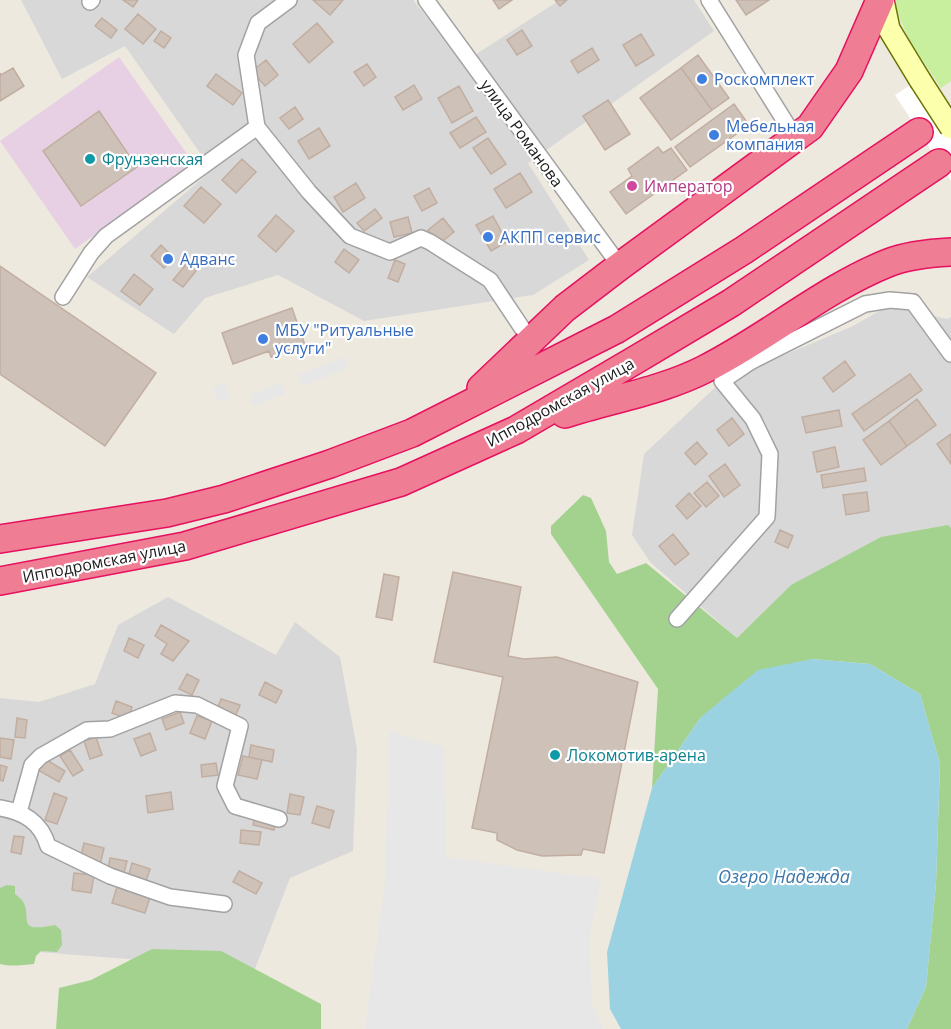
<svg xmlns="http://www.w3.org/2000/svg" width="951" height="1029" viewBox="0 0 951 1029" font-family="'Open Sans',sans-serif">
<style>
.residential{fill:#d9d8d8}
.industrial{fill:#e8d0e4}
.grass{fill:#c7ef9e}
.forest{fill:#a3d28f}
.parking{fill:#e7e7e7}
.water{fill:#9ad2e1}
.pier{fill:#fff}
.building{fill:#cec1b8;stroke:#c1aea0;stroke-width:1.5}
.lines{fill:none;stroke-linecap:round;stroke-linejoin:round}
.street-casing{stroke:#a2a2a2;stroke-width:18}
.secondary-casing{stroke:#697400;stroke-width:24}
.highway-casing{stroke:#e6115e;stroke-width:30}
.street{stroke:#fff;stroke-width:15}
.secondary{stroke:#fcffac;stroke-width:21}
.highway{stroke:#ef7d94;stroke-width:27}
.secondary-bridge-casing{stroke:#697400;stroke-width:24;stroke-linecap:butt}
.secondary-bridge{stroke:#fcffac;stroke-width:21}
.shop-dot{fill:#3f7fe0;stroke:#fff;stroke-width:2}
.culture-dot{fill:#0f9aa8;stroke:#fff;stroke-width:2}
.hotel-dot{fill:#d1479c;stroke:#fff;stroke-width:2}
.labels{text-anchor:middle;dominant-baseline:central;stroke-width:4.5;stroke-linejoin:round;paint-order:stroke}
.shop-label{font-size:16px;fill:#366cbe;stroke:#fff;text-anchor:start}
.street-label{font-size:16px;fill:#1b1b1b;stroke:#fff}
.culture-label{font-size:16px;fill:#0d838f;stroke:#fff;text-anchor:start}
.hotel-label{font-size:16px;fill:#b23c85;stroke:#fff;text-anchor:start}
.water-label{font-size:18px;font-style:italic;fill:#3d76ab;stroke:#fff}
</style>
<rect width="100%" height="100%" fill="#eee9df"/>
<path class="residential" d="M21,0H413L464,62L560,0H694L714,31L528,163L589,260L533,295L364,321L278,275L205,298L174,334L87,277L212,170L125,46L62,79Z
M888,306L947,319L951,317V565L791,585L737,638L651,563L632,535L644,454L722,381L853,326Z
M168,597L276,655L295,622L340,657L357,749L353,851L290,878L255,969L0,949V698L39,702L95,684L118,625Z"/>
<path class="industrial" d="M119,57L194,164L75,249L0,141Z"/>
<path class="grass" d="M896,0H951V81L941,88C927,66 896,26 896,0Z"/>
<path class="forest" d="M583,495L591,498L606,531L609,562L617,574L646,563L737,638L791,585L881,537L948,525L951,528V1029H907L926,987L936,883L940,764L920,694L870,664L812,659L701,717L652,788L658,689L551,534V526Z
M7,885L15,886V894C41,911 7,935 55,925L61,930L62,945L57,952L41,951L36,956L34,964C22,965 11,967 0,964V888Z
M152,949L221,951L321,1004V1029H56L59,988L91,980Z"/>
<path class="parking" d="M344,357L348,368L303,386L298,375Z
M223,381L231,399L219,402L213,389Z
M281,383L285,394L253,406L250,395Z
M389,731L444,747L446,857L601,879L589,939L592,1005L603,1029H365L385,883Z"/>
<path class="water" d="M812,659L870,664L920,694L940,764L936,883L926,987L907,1029H621L610,1009L607,952L652,788L701,717L758,670Z"/>
<path class="pier" d="M929,73L951,106V181L895,95Z"/>
<path class="building" d="M123,0H138L133,7Z
M313,0H343L330,15Z
M493,0H512L499,9Z
M555,0H567L560,6Z
M736,0H769L746,15Z
M138,14L156,29L143,44L125,29Z
M102,18L117,30L111,38L95,26Z
M317,23L333,42L309,63L293,44Z
M522,30L532,46L517,55L507,40Z
M161,31L171,38L164,48L154,41Z
M641,34L654,55L636,66L623,45Z
M592,48L599,60L578,73L571,61Z
M698,55L729,98L712,110L681,68Z
M266,60L278,75L265,86L252,71Z
M367,64L376,77L364,86L354,72Z
M13,68L24,86L0,101V73L1,75Z
M681,68L712,110L671,140L640,98Z
M216,74L242,93L233,105L207,86Z
M414,85L422,99L403,110L395,97Z
M459,86L473,111L452,123L438,98Z
M608,100L630,134L605,150L583,116Z
M734,104L749,125L690,167L675,147Z
M295,107L303,119L289,129L280,118Z
M99,111L137,167L81,206L43,151Z
M476,117L486,132L460,148L450,133Z
M319,128L330,146L309,159L298,141Z
M488,138L506,164L491,174L473,148Z
M658,147L663,153L671,148L687,170L626,214L610,192L632,176L628,169Z
M242,159L256,172L236,193L222,180Z
M520,173L532,192L506,208L494,189Z
M356,183L365,198L343,212L334,197Z
M201,187L221,204L204,223L184,206Z
M429,188L437,203L422,211L414,196Z
M375,209L382,218L364,231L357,223Z
M276,215L294,231L276,252L258,236Z
M493,216L507,242L491,251L476,225Z
M408,217L412,233L394,237L390,222Z
M443,218L454,232L439,244L428,230Z
M161,245L174,258L164,268L151,256Z
M344,249L359,260L349,273L335,262Z
M395,260L405,264L398,282L388,278Z
M187,263L196,271L183,287L173,280Z
M0,266L156,373L105,446L0,374Z
M134,274L153,289L140,305L121,291Z
M292,308L305,345L271,357L269,351L233,364L222,333Z
M845,361L855,375L833,392L823,378Z
M910,374L922,390L864,431L852,414Z
M917,399L936,425L907,446L889,421Z
M839,410L842,426L806,433L802,417Z
M732,418L744,434L729,446L717,430Z
M889,421L907,446L881,465L863,440Z
M951,434V464L937,444Z
M697,442L707,454L695,465L685,453Z
M835,447L839,467L817,472L813,452Z
M725,464L740,485L724,497L709,476Z
M864,468L866,481L823,488L821,475Z
M707,482L719,496L706,507L694,493Z
M867,492L869,511L846,515L843,495Z
M689,493L701,506L687,519L676,506Z
M780,530L793,536L788,548L775,542Z
M673,534L689,554L675,565L659,546Z
M453,572L521,587L508,656L524,659L557,657L638,682L604,853L583,849L581,855L542,856L517,850L497,840V833L472,828L503,677L434,662Z
M384,574L399,577L392,620L376,617Z
M161,625L189,641L173,661L161,654L167,644L155,636Z
M129,638L144,645L138,658L124,651Z
M187,674L199,680L192,695L179,689Z
M265,682L282,691L276,703L259,695Z
M221,699L240,705L235,717L217,710Z
M116,701L132,707L128,719L112,713Z
M180,712L184,723L166,730L162,719Z
M197,716L212,721L205,739L190,733Z
M17,718L27,720L25,738L15,737Z
M150,733L156,750L141,756L134,739Z
M96,737L102,755L90,759L84,741Z
M0,738L14,740L11,759L0,757Z
M251,745L274,750L272,762L249,757Z
M70,750L83,770L73,776L60,756Z
M243,756L262,760L257,779L238,775Z
M45,759L65,771L59,782L38,770Z
M216,763L218,775L202,777L201,765Z
M0,765L7,767L3,781L0,780Z
M171,792L173,809L148,813L146,796Z
M54,793L67,798L57,824L45,820Z
M290,794L304,797L300,815L287,813Z
M317,806L334,811L329,828L312,823Z
M255,816L276,821L274,830L253,825Z
M241,830L261,832L259,845L240,843Z
M14,836L24,837L21,854L11,852Z
M84,843L104,848L100,865L80,860Z
M110,858L127,861L124,873L108,870Z
M132,863L150,869L145,884L128,878Z
M239,871L262,883L256,894L233,882Z
M74,873L94,875L91,893L72,890Z
M117,887L150,897L145,913L112,903Z"/>
<g class="lines">
<defs>
<path id="street" d="M289,0L258,23L246,55L257,127L309,192L350,236L390,252L421,238L430,242L490,280L522,328
M426,0L620,266
M709,0L796,139
M90,2L92,0
M63,297L91,253L106,236L257,127
M677,619L767,517L770,454L753,419L722,381L750,362L865,304L890,300L913,302L951,354
M0,808C24,812 41,822 48,846L110,876L170,897L224,904
M19,812L32,765L41,756L87,730L110,729L175,703L197,705L240,726L225,786L235,806L279,819"/>
<path id="secondary" d="M883,0L889,29L920,80"/>
<path id="highway" d="M481,388L565,308L620,266L810,127L849,71L880,0
M565,414C611,399 662,391 705,369C767,338 823,289 888,263C908,255 930,253 951,252
M0,539L167,513L224,499L330,464L412,433L617,329L744,250L919,132
M0,581L185,546L401,482L516,430L637,359L731,303L939,163"/>
</defs>
<use href="#street" class="street-casing"/>
<use href="#secondary" class="secondary-casing"/>
<use href="#highway" class="highway-casing"/>
<use href="#street" class="street"/>
<use href="#secondary" class="secondary"/>
<use href="#highway" class="highway"/>
<defs>
<path id="secondary-bridge" d="M920,80L951,128"/>
</defs>
<use href="#secondary-bridge" class="secondary-bridge-casing"/>
<use href="#secondary-bridge" class="secondary-bridge"/>
</g>
<g class="shop-dot">
<circle cx="702" cy="79" r="6"/>
<circle cx="714" cy="135" r="6"/>
<circle cx="488" cy="237" r="6"/>
<circle cx="168" cy="259" r="6"/>
<circle cx="263" cy="339" r="6"/>
</g>
<g class="culture-dot">
<circle cx="90" cy="159" r="6"/>
<circle cx="555" cy="755" r="6"/>
</g>
<circle class="hotel-dot" cx="632" cy="186" r="6"/>
<g class="labels">
<g class="shop-label">
<text x="714" y="79">Роскомплект</text>
<text x="726" y="126">Мебельная<tspan x="726" dy="18">компания</tspan></text>
<text x="500" y="237">АКПП сервис</text>
<text x="180" y="259">Адванс</text>
<text x="275" y="330">МБУ "Ритуальные<tspan x="275" dy="18">услуги"</tspan></text>
</g>
<g class="street-label">
<text transform="translate(522 133) rotate(54)">улица Романова</text>
<text transform="translate(560 402) rotate(-29)">Ипподромская улица</text>
<text transform="translate(104 561) rotate(-11)">Ипподромская улица</text>
</g>
<g class="culture-label">
<text x="102" y="159">Фрунзенская</text>
<text x="567" y="755">Локомотив-арена</text>
</g>
<g class="hotel-label">
<text x="644" y="186">Император</text>
</g>
<g class="water-label">
<text x="784" y="876">Озеро Надежда</text>
</g>
</g>
</svg>
